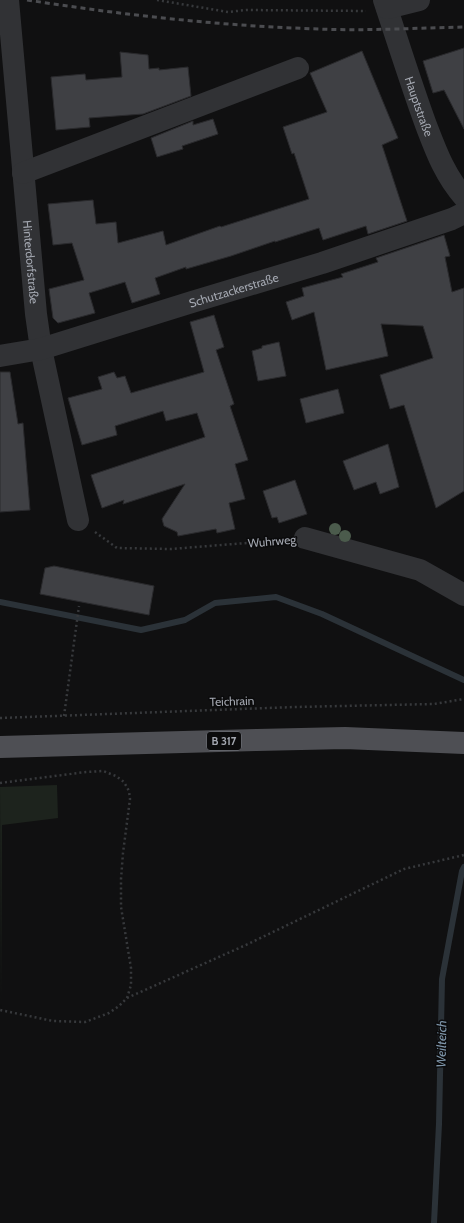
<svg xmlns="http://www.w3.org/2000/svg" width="464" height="1223" viewBox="0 0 464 1223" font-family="Cabin,sans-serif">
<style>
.green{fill:#1d231d}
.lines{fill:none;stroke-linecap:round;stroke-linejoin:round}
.stream{stroke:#2b3238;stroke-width:6}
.building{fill:#3f4044;stroke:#2a2a2d}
.path{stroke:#37393c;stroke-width:2.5;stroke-dasharray:2 3;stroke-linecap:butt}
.minor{stroke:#313235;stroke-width:22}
.major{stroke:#4e4f54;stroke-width:22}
.rail{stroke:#4b4c50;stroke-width:3;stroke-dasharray:5 4;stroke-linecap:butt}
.tree{fill:#4b5b4c}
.labels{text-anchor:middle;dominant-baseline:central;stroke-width:3;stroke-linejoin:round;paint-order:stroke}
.shield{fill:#0b0b0c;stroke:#75787f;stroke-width:1}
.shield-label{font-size:11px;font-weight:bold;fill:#a3a7b0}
.street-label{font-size:12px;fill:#a3a7b0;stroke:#0b0b0c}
.water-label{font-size:13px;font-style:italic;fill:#7d94a8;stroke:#0b0b0c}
</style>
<rect width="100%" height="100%" fill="#101011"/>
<path class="green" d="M57,785L58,818L2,825L1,1010L0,787Z"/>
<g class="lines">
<path class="stream" d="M0,602L141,630L185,620L215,603L276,597L322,614L464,680
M434,1223L439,1124L442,979L462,871L464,867"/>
</g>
<path class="building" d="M464,48V129L444,90L433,93L423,61Z
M362,51L398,138L382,145L407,221L368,234L366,226L323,240L319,228L275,242V241L231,256L186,269V267L155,278L160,294L132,303L125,282L89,293L95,313L58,323L53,318L49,289L84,280L72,243L53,245L48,204L93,200L96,224L116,222L118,243L163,231L166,245L220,226L221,227L309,199L294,153L292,154L283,127L327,112L310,73Z
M120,52L148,55L149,69L159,68V70L188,67L191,96L143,114L89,118L90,127L56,130L51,77L85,74L86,80L122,77Z
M213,119L218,134L182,146L183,149L157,157L151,138L193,121V125Z
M444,235L450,256L445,257L452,292L464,288V491L436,508L404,405L390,409L380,375L433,358L423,326L381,324L388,356L326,370L314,312L292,320L286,302L304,296L302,288L343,277L341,274L378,262L376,258Z
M214,315L224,347L216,350L234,404L230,406L248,460L235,464L245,499L229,503L235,529L217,533L216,529L178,536L177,532L164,526L162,519L185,484L123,504L124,500L102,508L91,475L205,437L197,413L166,421L163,411L115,426L117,435L82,445L68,398L102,389L98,377L114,372L117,378L125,376L131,393L204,372L190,322Z
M279,342L286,376L258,381L252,351L262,348V346Z
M0,372H10L18,424L23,423L30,510L0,512Z
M338,389L344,413L306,423L300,399Z
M388,444L399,487L380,494L376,482L354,490L343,461Z
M295,480L307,514L279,523L277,517L272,518L263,491Z
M54,566L154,586L149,615L40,594L45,568Z"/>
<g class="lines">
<path class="path" d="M157,0L228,12L246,10L366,11
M95,532L117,548L171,549L284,540
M64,716L79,606
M0,718L295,707L434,704L464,699
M0,783L86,772L103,771L116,776L124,782L129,791L130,799L123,853L121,879V907L131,968V985L127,998L119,1006L109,1013L85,1022L53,1021L0,1010
M127,998L248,944L404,869L464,855"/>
<g class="minor">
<path id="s1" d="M8,0L36,314L41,349L78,520"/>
<path id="s2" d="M384,0C398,42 411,84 426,125C436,151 445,176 464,197"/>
<path d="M387,8L419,0"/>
<path d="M23,173L298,68"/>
<path id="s3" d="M0,356L41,349L192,302L322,263L452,219L464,213"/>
<path d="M305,538L420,570L464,595"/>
</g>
<path class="major" d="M0,747L257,740L345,738L464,743"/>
<path class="rail" d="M27,0C124,15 221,26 319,29C367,31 416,28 464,27"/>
</g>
<g class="tree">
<circle cx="335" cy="529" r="6"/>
<circle cx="345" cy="536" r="6"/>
</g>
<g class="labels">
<rect class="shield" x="207" y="732" width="34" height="18" rx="3"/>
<g class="shield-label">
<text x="224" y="741">B 317</text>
</g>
<g class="street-label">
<text stroke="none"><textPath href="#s2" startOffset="112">Hauptstraße</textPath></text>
<text stroke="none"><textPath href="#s1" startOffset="263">Hinterdorfstraße</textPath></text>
<text stroke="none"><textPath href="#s3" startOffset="243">Schutzackerstraße</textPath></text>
<text transform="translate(272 541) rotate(-5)">Wuhrweg</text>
<text transform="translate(232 701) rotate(-2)">Teichrain</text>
</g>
<g class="water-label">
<text transform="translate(441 1044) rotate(-89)">Weilteich</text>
</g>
</g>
</svg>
